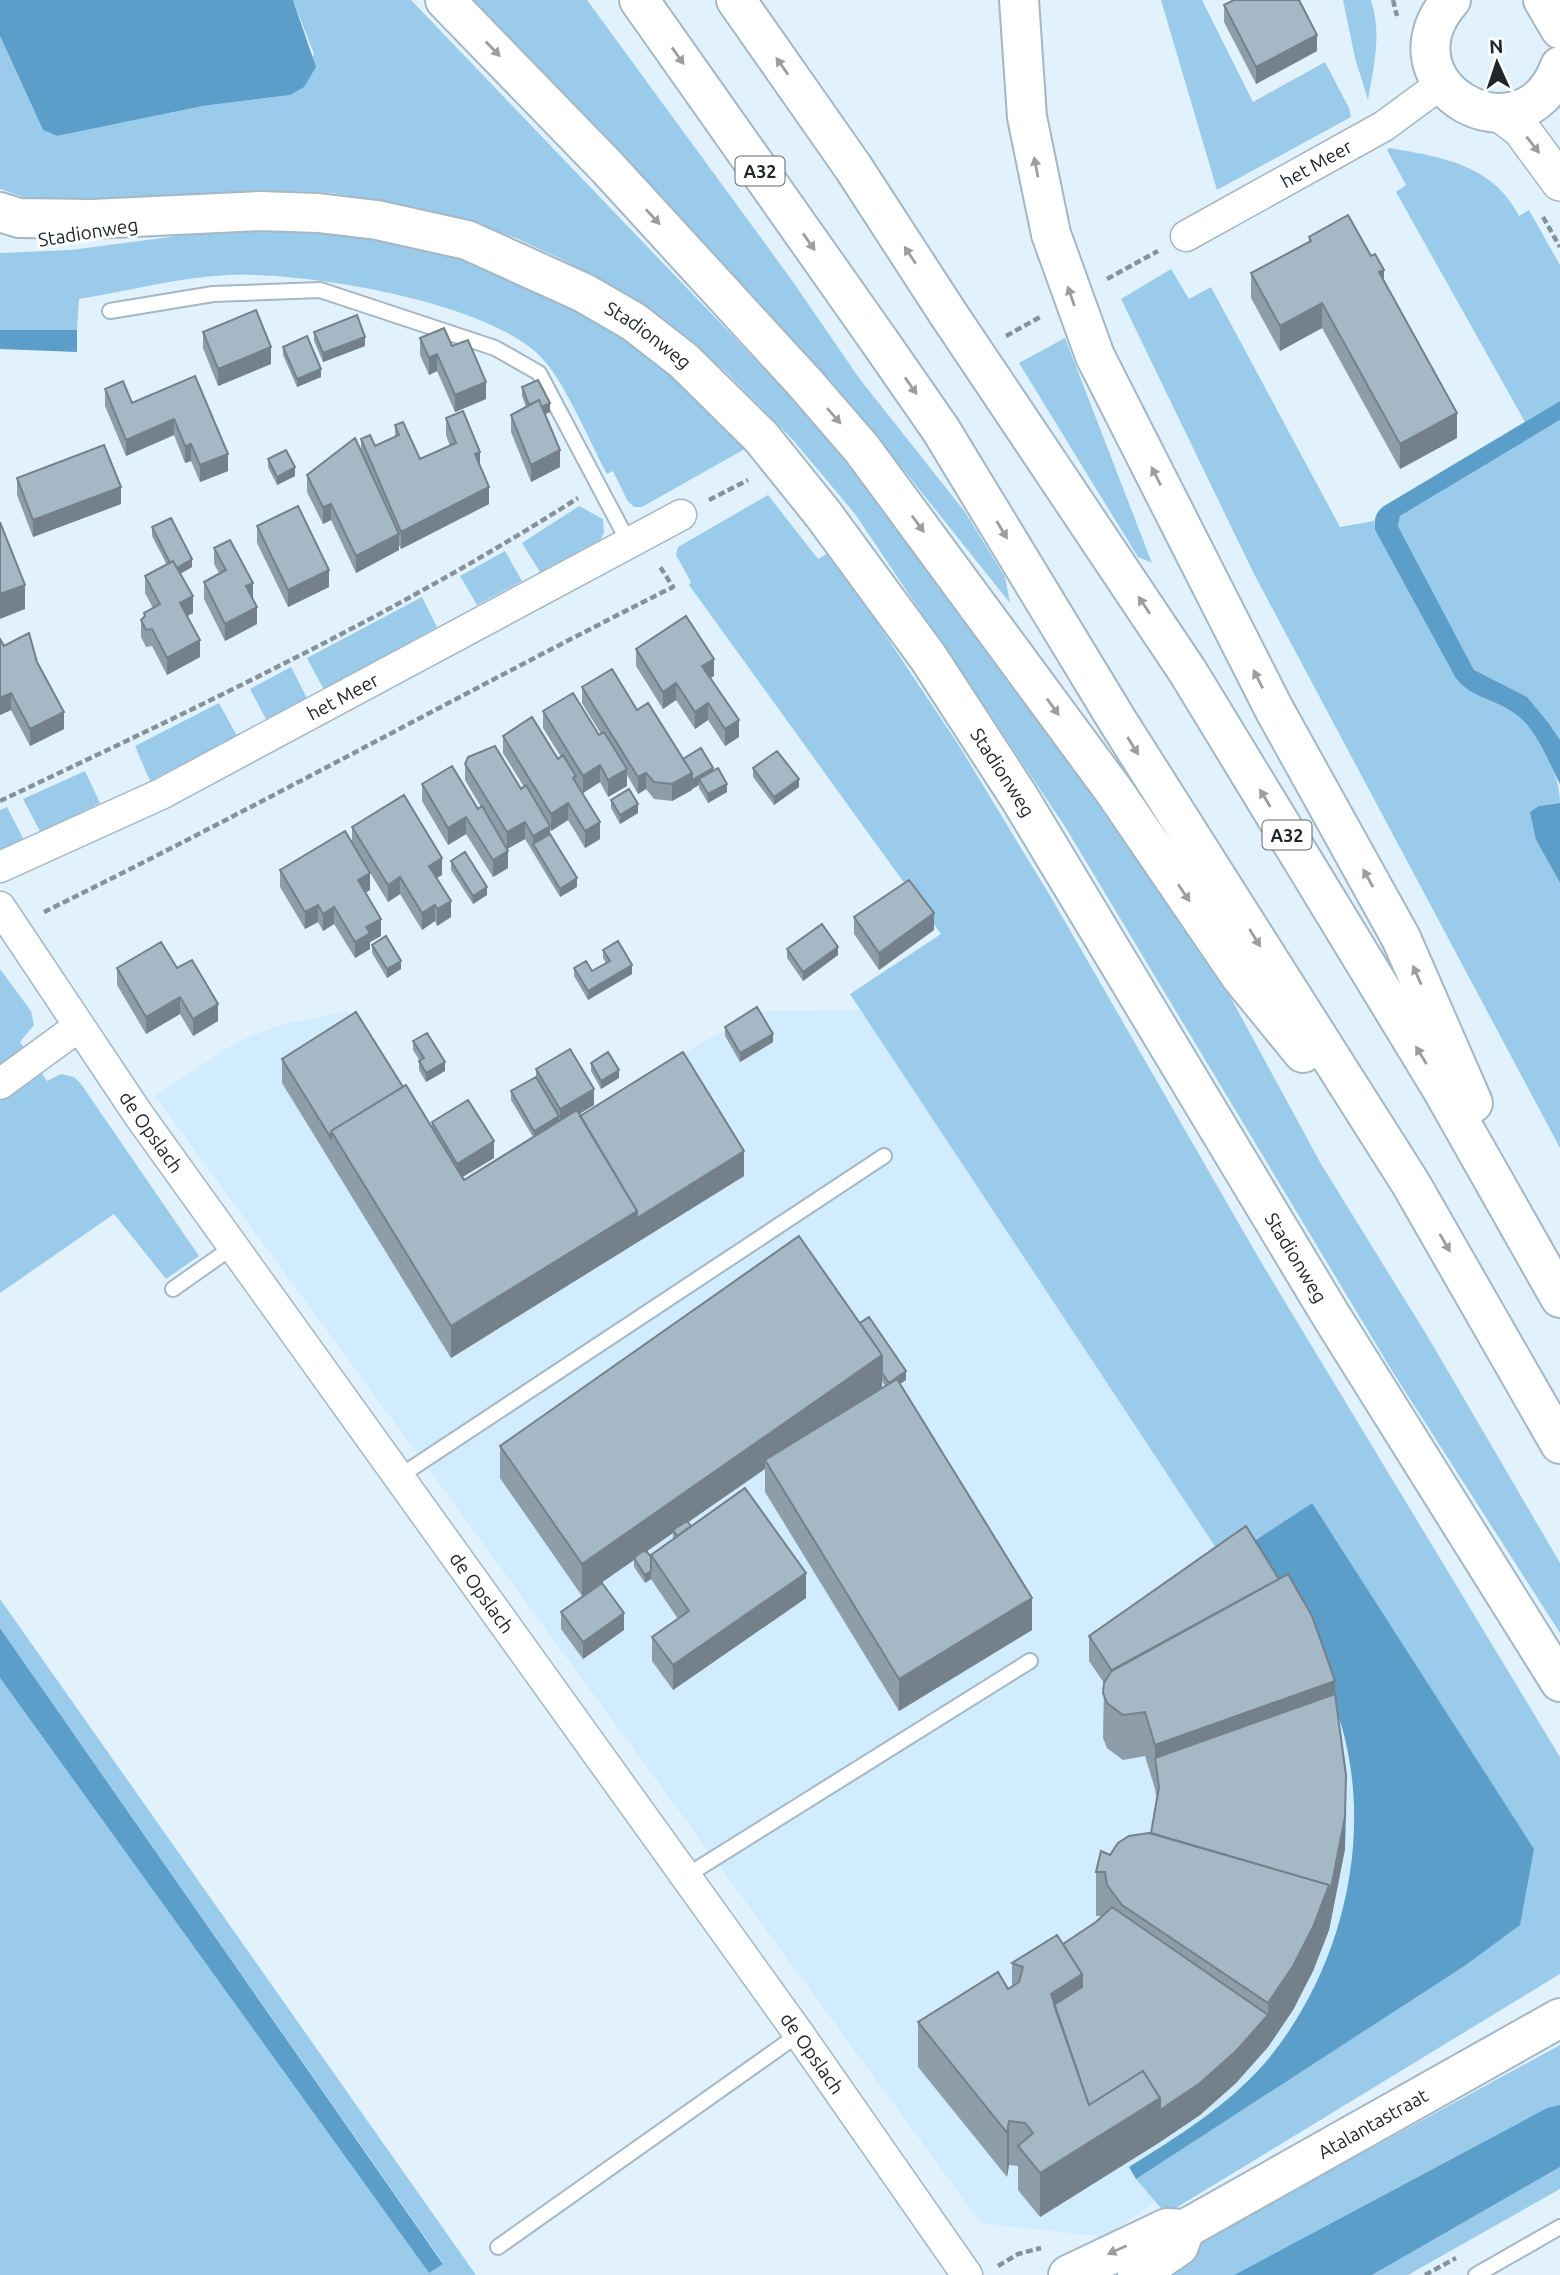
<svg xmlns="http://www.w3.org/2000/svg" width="1560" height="2275" viewBox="0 0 1560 2275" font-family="Ubuntu,sans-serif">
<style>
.built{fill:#d1ecfe}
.green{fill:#9bcbeb}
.water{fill:#5b9eca}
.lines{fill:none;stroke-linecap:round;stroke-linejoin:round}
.service-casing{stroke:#a4b7c4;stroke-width:18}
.minor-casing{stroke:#a4b7c4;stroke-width:33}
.tertiary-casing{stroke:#a4b7c4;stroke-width:40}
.secondary-casing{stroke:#a4b7c4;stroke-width:42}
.motorway-casing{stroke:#a4b7c4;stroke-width:42}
.path{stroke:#86929a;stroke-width:4.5;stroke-dasharray:7 3.5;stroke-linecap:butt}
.service{stroke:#fff;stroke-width:14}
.minor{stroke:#fff;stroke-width:30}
.tertiary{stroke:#fff;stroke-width:37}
.secondary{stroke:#fff;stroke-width:38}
.motorway{stroke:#fff;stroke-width:38}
.secondary-bridge-casing{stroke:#a4b7c4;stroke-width:42;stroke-linecap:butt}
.motorway-bridge-casing{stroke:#a4b7c4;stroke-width:42;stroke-linecap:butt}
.secondary-bridge{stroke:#fff;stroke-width:38}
.motorway-bridge{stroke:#fff;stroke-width:38}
.wall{fill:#8e9ea9;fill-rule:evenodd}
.shaded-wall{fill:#74818a}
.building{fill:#a5b8c5;stroke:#74818a;stroke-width:2}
.oneway{fill:#9b9ea0}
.labels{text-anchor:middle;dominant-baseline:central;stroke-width:6;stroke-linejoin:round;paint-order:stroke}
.shield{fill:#fff;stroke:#63686b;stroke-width:2}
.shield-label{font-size:18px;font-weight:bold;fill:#20272c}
.street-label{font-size:19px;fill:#20272c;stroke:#fff}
</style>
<rect width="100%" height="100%" fill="#e2f2fd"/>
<path class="built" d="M908,1009L1311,1512L1457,1998L1104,2237L981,2223L155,1096L237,1042L277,1026L347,1011L458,1185L598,1109L699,1044L764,1011Z"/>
<path class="green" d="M293,0H411L819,426L951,597L1206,952L1321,1164L1428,1337L1560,1563V1633L1394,1374L1064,825L855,514L793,440L724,370L641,302L563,260L516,238L418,208L331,193L282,191L50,206L0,189V36L43,130L57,136L203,106L290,95L314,54Z
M473,0H587L791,279L859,378L965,512L1005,577L1010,603L879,439L643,177Z
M1161,0H1202L1253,102L1325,62L1349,108L1351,117L1217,190Z
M1343,0H1371C1382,34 1374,65 1368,100L1355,58Z
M1389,148C1441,157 1493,164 1519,216L1529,210L1560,265V401L1525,422L1396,192L1406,185L1387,150Z
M245,227C405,228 542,272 669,369C698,392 724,421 750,446L642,507H634L627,500L613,471L607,474C589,441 564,379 539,355C483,301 307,272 230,275C180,277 128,291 79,299L77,330H0V253L71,250Z
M1171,269L1189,299L1211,287L1340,527L1374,521L1375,530L1455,677C1468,696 1491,699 1510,710C1538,727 1560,773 1560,803L1539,806L1536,840L1560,883V1148L1254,574L1121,299Z
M1065,338L1152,563L1138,557L1019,363Z
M1560,420V740L1550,725L1474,670L1398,526L1400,516Z
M768,495L818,559L830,552L958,744L1052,899L1261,1262L1560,1757V1974L1166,2214L1136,2179L1463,1967L1312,1503L1224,1560L850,994L941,934L689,585L691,582L676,555L678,547Z
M579,506L603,519L604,533L600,540L540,572L522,543Z
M505,551L522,581L477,605L460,576Z
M422,597L437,627L324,690L307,658Z
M291,667L307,698L267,721L250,689Z
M219,703L237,736L150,781L135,746Z
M85,771L100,803L41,833L23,799Z
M7,807L24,840L0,850V810Z
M0,969L31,1011L34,1025L20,1042L26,1051L0,1068Z
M41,1072L47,1081L61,1074L74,1077L81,1084L199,1256L166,1279L114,1214L0,1293V1098Z
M0,1599L476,2275H0V1678L429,2273L443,2263L0,1628Z
M1560,2045V2105L1547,2108L1234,2275H1149L1194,2245Z
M1560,2167V2189L1408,2275H1372Z"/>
<path class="water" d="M0,0H293L316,67L304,87L290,95L203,106L57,136L43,130L0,36Z
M0,330H77V352L0,349Z
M1560,401V420L1400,516L1398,526L1474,670L1527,697L1550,725L1560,740V784C1547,759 1536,726 1511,711C1492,699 1468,696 1455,677L1375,530C1374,519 1375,513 1384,506Z
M1560,803V883L1536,840L1530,812L1539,806Z
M1312,1503L1534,1849L1520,1925L1463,1967L1136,2179L1129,2167C1178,2136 1226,2107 1264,2064C1341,1974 1375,1839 1341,1724C1321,1660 1282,1603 1248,1545Z
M0,1628L443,2264L429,2273L0,1678Z
M1560,2105V2167L1372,2275H1234L1547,2108Z"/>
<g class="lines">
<defs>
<path id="service" d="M110,311L213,294L320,290L495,348L539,373L630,545
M173,1289L234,1246
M400,1476L884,1156
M686,1876L1030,1661
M498,2247L799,2034
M1476,2275L1560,2227"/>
<g id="minor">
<path id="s1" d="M1186,236L1384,126L1441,84"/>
<path id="s2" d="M0,867L161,794L681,515"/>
<path id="s3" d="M0,907L138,1114L799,2034L967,2275"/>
<path d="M0,1084L78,1027"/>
</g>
<path id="tertiary" d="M1500,113L1521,129L1560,182"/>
<g id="secondary">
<path d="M1451,0C1377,84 1523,168 1560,66"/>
<path d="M1543,0L1560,29"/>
<path id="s4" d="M0,212L19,218L92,219L260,211L318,213L377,220L467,240L584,293L634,322L684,361L761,437"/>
<path id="s5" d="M823,514L928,657L1019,797L1330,1314L1560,1682"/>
<path id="s6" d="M1068,2275L1167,2228L1185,2229L1560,2018"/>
<path d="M1137,2275L1179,2246L1185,2229"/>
</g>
<path id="motorway" d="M445,0L607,167L805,383
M639,0L880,342
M736,0L853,167L947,312
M1019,0L1027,117L1051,234
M1095,356L1274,709L1401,938L1473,1103
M1004,397L1188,672L1440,1086L1560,1298
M941,430L1117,720L1411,1184L1560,1444
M862,449L1114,791L1241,977L1303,1053"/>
</defs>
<use href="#service" class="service-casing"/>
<use href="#minor" class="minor-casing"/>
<use href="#tertiary" class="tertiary-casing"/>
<use href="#secondary" class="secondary-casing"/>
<use href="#motorway" class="motorway-casing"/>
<path class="path" d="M1393,0L1397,16
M1543,217L1560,247
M1107,279L1158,251
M1006,336L1042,316
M709,500L748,480
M0,801C196,708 395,615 578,498
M44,912C256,808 462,693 673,587L659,565
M998,2266L1018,2254L1041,2248
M1425,2275L1456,2258"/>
<use href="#service" class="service"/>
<use href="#minor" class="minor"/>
<use href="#tertiary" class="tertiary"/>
<use href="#secondary" class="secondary"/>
<use href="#motorway" class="motorway"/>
<defs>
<path id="secondary-bridge" d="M761,437L823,514"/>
<path id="motorway-bridge" d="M1051,234L1095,356
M947,312L1004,397
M880,342L941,430
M805,383L862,449"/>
</defs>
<use href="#secondary-bridge" class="secondary-bridge-casing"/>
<use href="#motorway-bridge" class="motorway-bridge-casing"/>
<use href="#secondary-bridge" class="secondary-bridge"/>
<use href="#motorway-bridge" class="motorway-bridge"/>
</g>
<path class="wall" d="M1224,5L1317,51L1256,84L1224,22Z
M1309,237L1384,281L1457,438L1400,469L1322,328L1280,351L1251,298V273L1309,242Z
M203,332L271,364L218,386L203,348Z
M314,332L365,346L323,362L314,341Z
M420,338L452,346L486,399L455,412L437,371L429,375L420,355Z
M283,347L321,377L297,387L283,355Z
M195,376L228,471L200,482L191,461L185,463L174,435L126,456L105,406V389L132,403Z
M522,387L550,412L545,414L560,467L531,482L511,432V415L526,407L522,396Z
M446,418L480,466L489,504L401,549L399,545V550L356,573L331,520L323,524L307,492V475L361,452V439L375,446L395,437V425L420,459L450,446L446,435Z
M268,459L295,476L277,485L268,467Z
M17,478L121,504L33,537L17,495Z
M257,526L329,587L288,607L257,543Z
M152,527L192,567L180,574L193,613L187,616L200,657L167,675L152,646L146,647L141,637V620L144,618V613L153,608L145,593V576L167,565L152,536Z
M214,548L253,598L257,624L225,641L204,599V582L219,573L214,564Z
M0,639L4,646L37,662L64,729L30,746L11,710L0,715Z
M636,649L714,676L710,678L739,737L725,746L708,720L695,729L676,700L663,709L636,666Z
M582,687L637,710L683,759L713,771L727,792L708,803L699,788V785L692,789V788V790L672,801L654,799L646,789L638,794L627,775V786L608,797L600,782L583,793L576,782L600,839L585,848L568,820L551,831L550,829V834L577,887L560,897L525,839L507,849L508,868L493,877L466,834L448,845L422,801V784L478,809L481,807L465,780V764L521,789L524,787L503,753V736L558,759L561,757L543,728V711L599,735L601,734L582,703Z
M753,768L799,787L774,805L753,777Z
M611,800L638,813L620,824L611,808Z
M352,827L442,875L437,878L451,917L437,926L435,921L422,930L400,894L388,902L352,843Z
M451,861L487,895L473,904L451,870Z
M280,870L370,890L365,893L381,936L370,942V949L355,958L334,924L323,931L318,922L305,929L280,887Z
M854,917L934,930L879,970L854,934Z
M372,945L401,969L387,978L372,953Z
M787,949L838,955L803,981L787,958Z
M603,950L632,974L588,1000L574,976V968L592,971L606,963L603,958Z
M117,968H177L218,1021L193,1036L180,1014L146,1034L117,985Z
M725,1027L773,1042L740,1062L725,1036Z
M413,1041L445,1071L426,1082L419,1070V1061H420L413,1050Z
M282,1059L402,1087L432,1127V1122L494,1158L463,1177L464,1180L533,1137L511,1100V1091L536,1077V1069L594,1105L579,1114L580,1116L744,1176L451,1358L282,1083Z
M591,1063L619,1078L601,1089L591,1071Z
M860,1323L906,1380L900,1384L1032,1630L899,1711L765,1492V1468L688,1522L691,1526L806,1598L673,1690L652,1661V1637L678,1619L651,1579L645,1583L634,1567V1560L582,1596L500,1478V1446ZM882,1381L885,1386L868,1396L882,1387ZM673,1533V1539L651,1555V1557L646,1552Z
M561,1612L624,1630L583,1659L561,1629Z
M1089,1636L1335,1694L1346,1807L1345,1849L1329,1930L1313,1971L1293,2010L1268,2047L1236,2083L1200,2115L1160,2142L1040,2217L1018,2190V2166L1009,2165L1007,2177L918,2067V2022L1008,1989L1012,1986V1963L1063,1944L1096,1922L1103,1916H1096V1872L1110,1855L1151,1833L1157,1800L1155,1789L1145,1756L1123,1760L1107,1748L1103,1738L1104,1683L1089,1661Z"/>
<path class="shaded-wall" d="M1317,35V51L1256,84V67Z
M1384,270V294L1379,272Z
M1322,303V328L1280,351V326Z
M365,337V346L323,362V353Z
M271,347V364L218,386V369Z
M437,354V371L429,375V358Z
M321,369V377L297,387V379Z
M486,382V399L455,412V395Z
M550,403V412L532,421V412Z
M1457,413V438L1400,469V444Z
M174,419V435L126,456V440Z
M191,444V461L185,463V446Z
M560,450V467L531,482V465Z
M480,452V469L475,454Z
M228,454V471L200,482V465Z
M295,467V476L277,485V477Z
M121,487V504L33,537V520Z
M489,487V504L401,549V532Z
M331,504V520L323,524V507Z
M399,534V550L356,573V556Z
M192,559V567L173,578V569Z
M329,570V587L288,607V590Z
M253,583V600L246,586Z
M25,585V609L0,619V594Z
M193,596V613L180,620V603Z
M257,607V624L225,641V624Z
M200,640V657L167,675V658Z
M714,659V676L702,683V666Z
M676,683V700L663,709V692Z
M11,693V710L0,715V698Z
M708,703V720L695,729V712Z
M64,712V729L30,746V729Z
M739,720V737L725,746V729Z
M600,765V782L583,793V776Z
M713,768V776L699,779V785L692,789V780Z
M627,769V786L608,797V780Z
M646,773V789L638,794V777Z
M692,773V790L672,801V784Z
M799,779V787L774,805V797Z
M727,784V792L708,803V794Z
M568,803V820L551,831V814Z
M638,804V813L620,824V815Z
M466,817V834L448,845V828Z
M525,822V839L507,849V832Z
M600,822V839L585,848V831Z
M550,826V842L533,844V836Z
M508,851V868L493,877V860Z
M442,858V875L429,882V866Z
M370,873V890L358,897V880Z
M400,877V894L388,902V885Z
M577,878V887L560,897V889Z
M487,887V895L473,904V896Z
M451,901V917L437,926V909Z
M318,905V922L305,929V912Z
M435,905V921L422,930V913Z
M334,907V924L323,931V914Z
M934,913V930L879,970V953Z
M381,919V936L370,942V949L355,958V942L366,927Z
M838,947V955L803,981V972Z
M401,961V969L387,978V969Z
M632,965V974L588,1000V991Z
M180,997V1014L146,1034V1017Z
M218,1004V1021L193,1036V1019Z
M773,1034V1042L740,1062V1053Z
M445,1062V1071L426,1082V1073Z
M619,1070V1078L601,1089V1081Z
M594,1089V1105L560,1126V1109Z
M559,1116V1125L534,1140V1131Z
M494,1141V1158L457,1180V1164Z
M744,1151V1176L451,1358V1326L637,1211Z
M882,1355V1387L769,1466L765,1460V1469L674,1532L673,1530V1533L582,1596V1564Z
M906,1371V1380L889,1391V1383Z
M651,1571V1579L645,1583V1575Z
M806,1573V1598L673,1690V1665Z
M1032,1598V1630L899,1711V1679Z
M624,1613V1630L583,1659V1642Z
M1335,1681V1725L1155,1758V1745Z
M1346,1775L1345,1849L1329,1930L1313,1971L1293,2010L1268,2047L1236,2083L1200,2115L1160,2142L1040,2217V2173L1268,2015V2003Z
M1082,1974V2019L1051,2007V1994Z
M1009,2121V2165L1007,2177V2133Z"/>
<path class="building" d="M1234,0H1299L1317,35L1256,67L1224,5Z
M1348,215L1371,256L1375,254L1384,270L1379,272L1457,413L1400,444L1322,303L1280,326L1251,273L1311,241L1309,237Z
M256,310L271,347L218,369L203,332Z
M357,315L365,337L323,353L314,332Z
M444,328L452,346L468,340L486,382L455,395L437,354L429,358L420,338Z
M307,336L321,369L297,379L283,347Z
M195,376L228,454L200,465L191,444L185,446L174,419L126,440L105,389L123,381L132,403Z
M538,380L550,403L542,407L539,400L529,405L522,387Z
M539,400L560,450L531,465L511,415Z
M463,411L480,452L475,454L489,487L401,532L361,439L370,435L375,446L399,435L395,425L403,422L420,459L456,443L446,418Z
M355,438L399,534L356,556L331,504L323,507L307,475Z
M104,445L121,487L33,520L17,478Z
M286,450L295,467L277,477L268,459Z
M298,506L329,570L288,590L257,526Z
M171,518L192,559L177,568L173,561L170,563L152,527Z
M0,522L25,585L0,594Z
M230,540L253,583L246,586L257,607L225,624L204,582L226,570L214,548Z
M173,561L193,596L180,603L200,640L167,658L152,629L146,630L141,620L145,616L144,613L160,604L145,576Z
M686,616L714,659L702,666L739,720L725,729L708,703L695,712L676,683L663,692L636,649Z
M29,633L37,662L64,712L30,729L11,693L0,698V639L4,646Z
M612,669L637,710L648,703L692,773L672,784L654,782L646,773L638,777L582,687Z
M573,693L599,735L604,732L627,769L608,780L600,765L583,776L543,711Z
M532,717L558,759L563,755L576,776L573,778L600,822L585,831L568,803L551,814L503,736Z
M495,746L521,789L526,785L550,826L533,836L525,822L507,832L465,764L468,757Z
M701,748L713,768L692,780V773L683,759Z
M777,751L799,779L774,797L753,768Z
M452,766L478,809L482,806L508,851L493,860L466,817L448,828L422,784Z
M718,768L727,784L708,794L699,779Z
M629,789L638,804L620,815L611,800Z
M404,795L442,858L429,866L451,901L437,909L435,905L422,913L400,877L388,885L352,827Z
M345,831L370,873L358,880L381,919L366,927L370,933L355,942L334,907L323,914L318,905L305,912L280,870Z
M550,834L577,878L560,889L533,844Z
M465,852L487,887L473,896L451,861Z
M909,880L934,913L879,953L854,917Z
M822,924L838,947L803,972L787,949Z
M386,936L401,961L387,969L372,945Z
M618,941L632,965L588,991L574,968L586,961L592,971L610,961L603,950Z
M161,942L177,968L192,960L218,1004L193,1019L180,997L146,1017L117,968Z
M757,1007L773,1034L740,1053L725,1027Z
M356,1012L403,1087L331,1131V1138L282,1059Z
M427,1033L445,1062L426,1073L419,1061L424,1058L413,1041Z
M570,1049L594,1089L560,1109L536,1069Z
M608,1052L619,1070L601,1081L591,1063Z
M683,1052L744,1151L637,1218V1211L580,1116Z
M536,1077L559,1116L534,1131L511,1091Z
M406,1085L464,1180L577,1110L637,1211L451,1326L331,1131Z
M468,1100L494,1141L457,1164L432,1122Z
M799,1236L882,1355L582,1564L500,1446Z
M869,1317L906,1371L889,1383L882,1373V1355L860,1323Z
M897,1379L1032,1598L899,1679L765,1460Z
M745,1488L806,1573L673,1665L652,1637L689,1611L651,1555Z
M687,1521L691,1526L677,1536L673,1530Z
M1246,1526L1279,1579L1112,1671L1089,1636Z
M643,1551L647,1552L651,1557V1571L645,1575L634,1558Z
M1288,1574L1312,1616L1335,1681L1155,1745L1145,1712L1123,1715L1107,1703L1103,1693L1104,1683L1112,1670Z
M602,1583L624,1613L583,1642L561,1612Z
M1335,1694L1346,1775L1345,1817L1329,1898V1885L1151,1833L1159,1787L1155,1758Z
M1149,1833L1329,1885L1313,1927L1293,1966L1268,2003L1122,1905L1107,1885L1105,1872H1096L1101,1851L1110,1855L1118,1843L1129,1836Z
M1112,1907L1268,2015L1236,2051L1200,2083L1160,2110V2098L1143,2071L1089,2105L1054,2005L1082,1987V1974L1063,1944L1096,1922Z
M1057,1935L1082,1974L1051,1994L1089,2105L1143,2071L1160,2098L1040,2173L1018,2146L1033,2133L1025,2123L1009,2121L1007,2133L918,2022L998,1972L1008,1989L1019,1982L1023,1967L1012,1963Z"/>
<defs><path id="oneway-solid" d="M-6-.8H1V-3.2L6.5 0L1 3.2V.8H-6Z" transform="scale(1.75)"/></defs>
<g class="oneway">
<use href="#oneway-solid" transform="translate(493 49) rotate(46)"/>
<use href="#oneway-solid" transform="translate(678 56) rotate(55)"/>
<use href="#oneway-solid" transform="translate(782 66) rotate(-125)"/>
<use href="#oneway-solid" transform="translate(1533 145) rotate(52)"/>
<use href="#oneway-solid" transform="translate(1036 167) rotate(-101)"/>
<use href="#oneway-solid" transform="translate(653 217) rotate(47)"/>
<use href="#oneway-solid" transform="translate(809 242) rotate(55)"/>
<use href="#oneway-solid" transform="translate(910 255) rotate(-123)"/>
<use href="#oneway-solid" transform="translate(1071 296) rotate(-109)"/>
<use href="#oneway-solid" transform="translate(911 386) rotate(55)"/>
<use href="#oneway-solid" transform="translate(834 416) rotate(49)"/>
<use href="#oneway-solid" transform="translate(1156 476) rotate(-117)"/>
<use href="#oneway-solid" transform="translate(918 524) rotate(54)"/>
<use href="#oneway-solid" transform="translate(1002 530) rotate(59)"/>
<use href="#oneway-solid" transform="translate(1144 605) rotate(-124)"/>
<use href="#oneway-solid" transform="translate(1258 679) rotate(-117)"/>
<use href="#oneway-solid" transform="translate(1053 707) rotate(54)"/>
<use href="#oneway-solid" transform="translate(1133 746) rotate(58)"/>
<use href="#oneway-solid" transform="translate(1265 798) rotate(-121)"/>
<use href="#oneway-solid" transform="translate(1368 878) rotate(-119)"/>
<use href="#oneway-solid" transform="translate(1184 893) rotate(56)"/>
<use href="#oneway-solid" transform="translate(1255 938) rotate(58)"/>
<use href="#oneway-solid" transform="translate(1417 975) rotate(-114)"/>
<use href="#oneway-solid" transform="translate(1421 1055) rotate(-121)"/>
<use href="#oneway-solid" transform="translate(1445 1243) rotate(60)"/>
<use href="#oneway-solid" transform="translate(1117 2250) rotate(156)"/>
</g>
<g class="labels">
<g class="shield">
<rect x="735.5" y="156.5" width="49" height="29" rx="5"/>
<rect x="1262.5" y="820.5" width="49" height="29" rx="5"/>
</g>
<g class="shield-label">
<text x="760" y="171">A32</text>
<text x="1287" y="835">A32</text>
</g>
<g class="street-label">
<text stroke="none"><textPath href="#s1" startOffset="149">het Meer</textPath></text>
<text transform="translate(88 232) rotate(-9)">Stadionweg</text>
<text stroke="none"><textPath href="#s4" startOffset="676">Stadionweg</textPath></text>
<text stroke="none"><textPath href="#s2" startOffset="383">het Meer</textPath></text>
<text stroke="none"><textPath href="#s5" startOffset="315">Stadionweg</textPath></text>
<text stroke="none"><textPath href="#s3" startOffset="271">de Opslach</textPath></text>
<text stroke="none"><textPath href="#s5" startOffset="882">Stadionweg</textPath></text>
<text stroke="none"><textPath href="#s3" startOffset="838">de Opslach</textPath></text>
<text stroke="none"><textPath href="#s3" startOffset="1405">de Opslach</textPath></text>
<text stroke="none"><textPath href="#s6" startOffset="343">Atalantastraat</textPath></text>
</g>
</g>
<g transform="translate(1497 63) rotate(357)" stroke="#ffffff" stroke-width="5" paint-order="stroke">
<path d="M0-5L12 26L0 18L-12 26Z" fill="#20272c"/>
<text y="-10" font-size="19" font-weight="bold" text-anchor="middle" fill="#20272c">N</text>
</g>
</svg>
